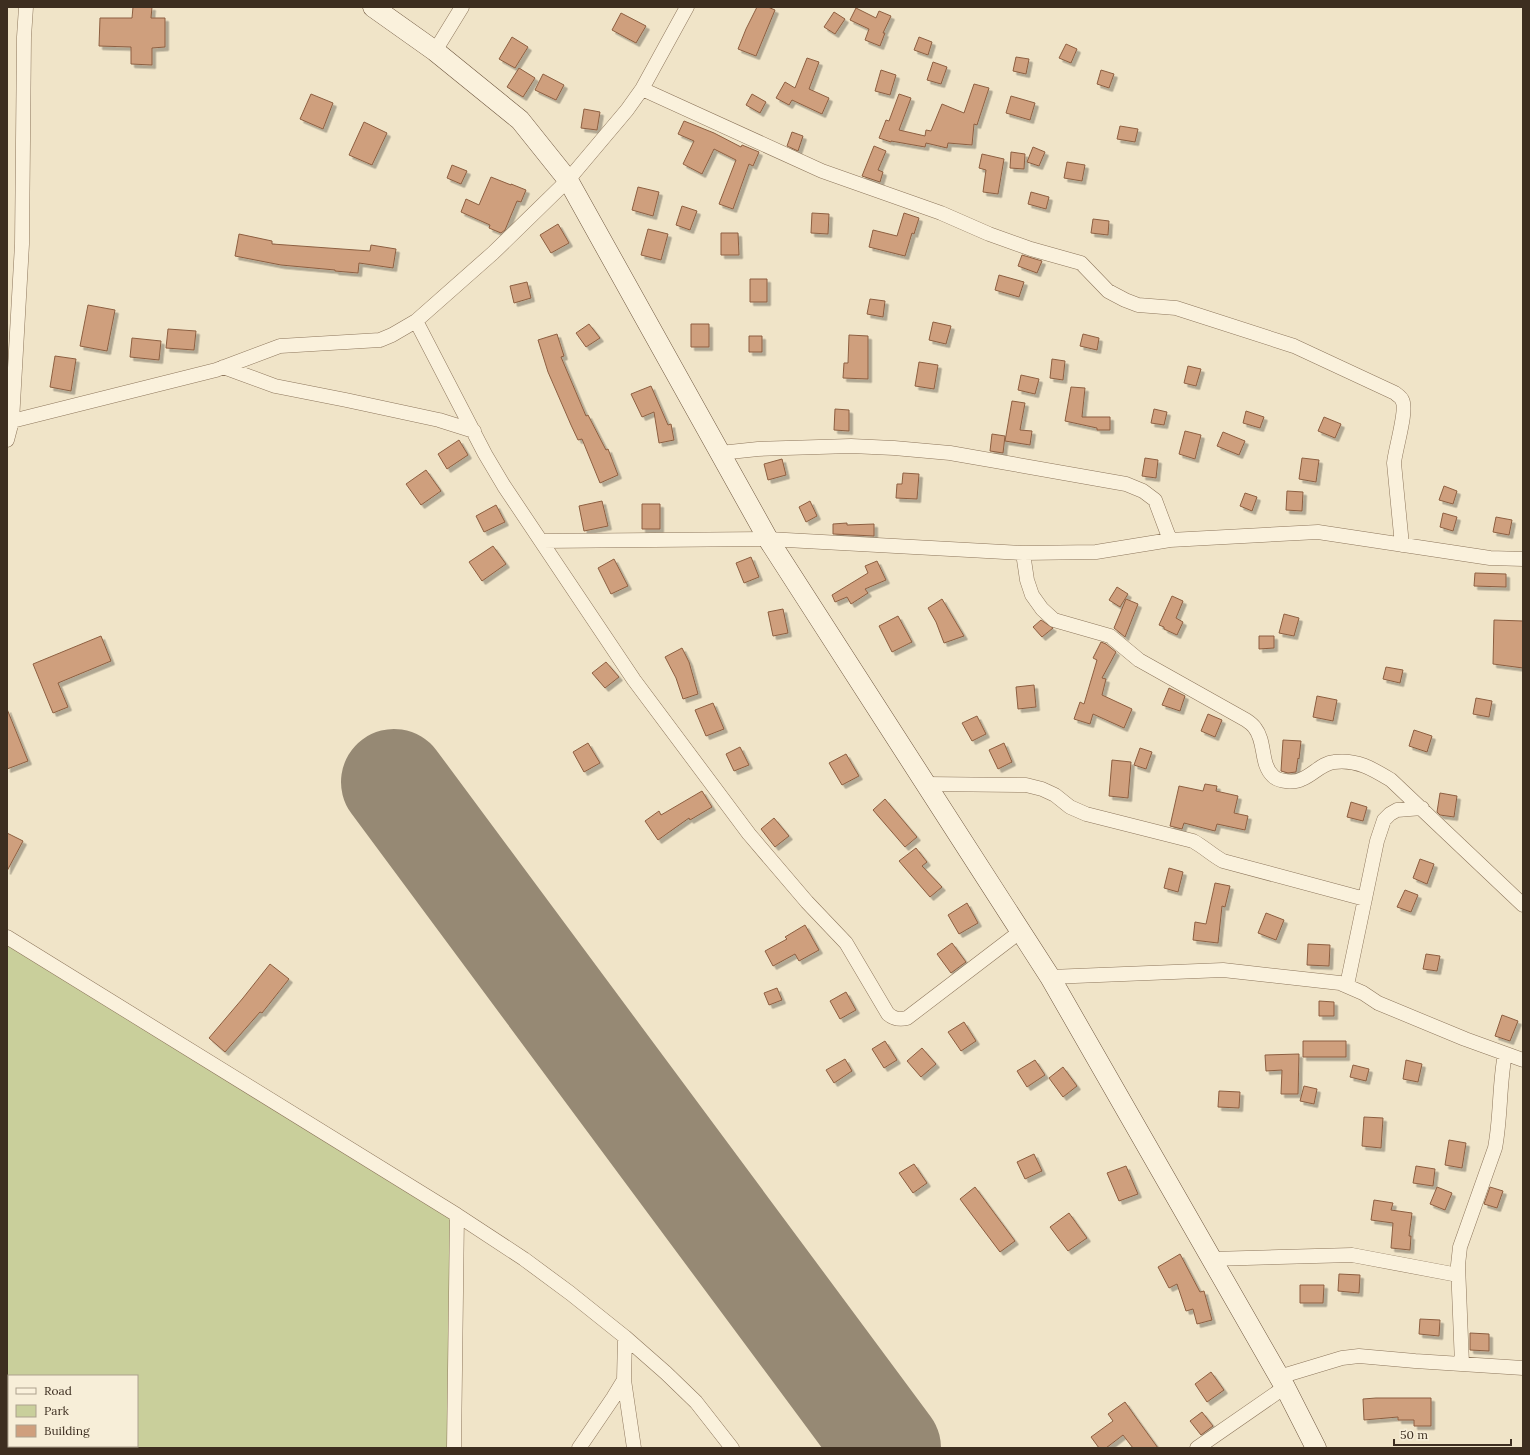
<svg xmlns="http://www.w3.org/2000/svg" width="1530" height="1455" viewBox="0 0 1530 1455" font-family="Lora,serif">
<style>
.green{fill:#c9cf9b;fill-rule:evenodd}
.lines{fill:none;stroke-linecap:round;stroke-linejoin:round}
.runway{stroke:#968974;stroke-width:106}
.building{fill:#cf9f7d;stroke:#8d5f41;filter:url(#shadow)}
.street-casing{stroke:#8d765c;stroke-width:15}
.secondary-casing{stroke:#6f573f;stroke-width:21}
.street{stroke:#faf1dc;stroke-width:14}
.secondary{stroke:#faf1dc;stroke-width:20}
</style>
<defs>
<filter id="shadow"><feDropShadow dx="3.5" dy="3.5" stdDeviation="0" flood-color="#0004"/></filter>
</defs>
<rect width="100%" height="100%" fill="#f0e4c8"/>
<path class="green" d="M7,941L453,1213L451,1448H7ZM9,1376H137V1446H9Z"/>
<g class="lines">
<path class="runway" d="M394,782L888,1448"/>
</g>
<path class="building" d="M133,7H152L151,18H165V47L152,48V65L131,64V47L99,46L100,18H132Z
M757,7H768L775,10L756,56L738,49L746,29Z
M856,8L876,18L879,11L891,16L883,33H885L880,46L865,40L869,29L850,20Z
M834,12L845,19L835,34L824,27Z
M621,13L646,26L636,43L612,30Z
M512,37L528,47L515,68L499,59Z
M919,37L932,42L928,55L914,50Z
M1066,44L1077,49L1071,63L1059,58Z
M1016,57L1029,59L1026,74L1013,71Z
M807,58L819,62L809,89L829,98L822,114L792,100L789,105L776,98L785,82L795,88Z
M933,62L947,67L941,84L927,80Z
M519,68L535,78L523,97L507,87Z
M881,70L896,75L890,95L875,91Z
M1101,70L1114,74L1109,88L1097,84Z
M543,74L564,85L556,100L535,90Z
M974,84L989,88L977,125L974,124L972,145L948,143L947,148L926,143L925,147L891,141V142L879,138L886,120L889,121L899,94L911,98L899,130L925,136L926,130L931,131L942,104L964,113Z
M311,94L333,103L323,129L300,119Z
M752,94L766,102L760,113L746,105Z
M1011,96L1035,103L1030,120L1006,113Z
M584,109L600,112L597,130L581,128Z
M684,121L714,133L741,147L742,145L759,152L753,166L749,164L733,209L719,204L736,160L714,149L702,174L683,164L694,141L678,134Z
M364,122L387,133L372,165L349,155Z
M1120,126L1138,129L1135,142L1117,139Z
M792,132L803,136L798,151L787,146Z
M874,146L886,151L878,170L883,172L880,182L862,176Z
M1033,147L1045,152L1039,166L1027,162Z
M1011,152L1025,154L1024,169L1010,168Z
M982,154L1004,159L998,194L983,192L986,170L979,168Z
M1067,162L1085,165L1082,181L1064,178Z
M452,165L467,171L461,184L447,178Z
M491,177L511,185V184L526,190L521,202L517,201L505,230L501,233L489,228L490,225L461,212L466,199L479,205Z
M638,187L659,192L653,216L632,210Z
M1031,192L1049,197L1046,209L1028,204Z
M682,206L697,211L690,230L676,225Z
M812,213L829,214L828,234L811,233Z
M904,213L919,218L914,234L912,233L905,256L869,247L873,230L897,236Z
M1093,219L1109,221L1108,235L1091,233Z
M558,224L569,243L551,253L540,235Z
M648,229L668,234L661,260L641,255Z
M721,233H738L739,255H721Z
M239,234L272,241V244L370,251L371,245L396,249L393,268L359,263L358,273L335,271V270L281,265L235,256Z
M1022,255L1042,261L1037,273L1018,266Z
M999,275L1024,282L1019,297L995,290Z
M750,279H767V302H750Z
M527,282L531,298L514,303L510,286Z
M870,299L885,301L883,317L867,314Z
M88,305L115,310L107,351L80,346Z
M933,322L951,326L946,344L929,340Z
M589,324L600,338L586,347L576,333Z
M691,324H709V347H691Z
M168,329L196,331L194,350L166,348Z
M557,334L564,356L561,357L586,416L588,415L606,450L608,449L618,475L600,483L582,439L578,440L571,425L548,372L538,340Z
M1083,334L1099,338L1097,350L1080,346Z
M849,335L868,336V379L843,378L844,363H848Z
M749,336H762V352H749Z
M132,338L161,341L159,360L130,357Z
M55,356L76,359L71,391L50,387Z
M1052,359L1065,361L1063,380L1050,378Z
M919,362L938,365L934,389L915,386Z
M1188,366L1201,369L1196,386L1184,383Z
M1021,375L1039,379L1035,394L1018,390Z
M651,386L668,425L671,424L674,440L659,443L654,412L642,417L631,394Z
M1071,387L1085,388L1082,417H1110V430H1097V428L1065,421Z
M1012,401L1025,403L1020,430L1032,431L1030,445L1005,441Z
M835,409L849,410V431L834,430Z
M1154,409L1167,412L1164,425L1151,423Z
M1246,411L1264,417L1260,428L1243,423Z
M1324,417L1341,424L1335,438L1318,431Z
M1185,431L1201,435L1195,459L1179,454Z
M1223,432L1245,441L1239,455L1217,446Z
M992,434L1005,436L1003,453L990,451Z
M459,440L468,455L447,469L438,454Z
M1145,458L1158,460L1156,478L1142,476Z
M1302,458L1319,460L1316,482L1299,479Z
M782,459L786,475L768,480L764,464Z
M426,470L441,491L421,505L406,484Z
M903,473L919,474L917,499L896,498L897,484H902Z
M1444,486L1457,491L1453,504L1439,500Z
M1287,491L1303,492L1302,511L1286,510Z
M1245,493L1257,497L1252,511L1240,506Z
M602,501L608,526L584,531L579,506Z
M810,501L817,516L806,522L799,507Z
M642,504H660V529H642Z
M496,505L505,522L484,532L476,516Z
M1443,513L1457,517L1453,531L1440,527Z
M1496,517L1512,520L1509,535L1493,532Z
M847,523V525L874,524V536L833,534V524Z
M493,546L506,564L482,581L469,562Z
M751,557L759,577L744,583L736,563Z
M614,559L628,586L611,594L598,568Z
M877,561L886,580L865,589L868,593L851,604L847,597L835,602L832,595L868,573L865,566Z
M1475,573L1506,574V587L1474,586Z
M1117,587L1128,594L1120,607L1109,600Z
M1172,596L1183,601L1176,618L1183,622L1177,635L1164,629V627L1159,625Z
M942,599L964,636L944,643L936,622L928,608Z
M1126,599L1138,604L1125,637L1114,628Z
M783,609L788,633L773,636L768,612Z
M1284,614L1299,618L1294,636L1279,633Z
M898,616L912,642L892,652L879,626Z
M1041,620L1053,628L1042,637L1033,627Z
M1494,620L1523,621V668L1493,664Z
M101,636L111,661L58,683L68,707L53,713L33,664Z
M1259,636H1274V648L1259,649Z
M1101,642L1106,644L1116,652L1102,678L1106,679L1102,695L1132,709L1124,728L1093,714L1090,724L1074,719L1080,702L1084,704L1097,660L1093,658Z
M682,648L689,662L698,694L683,699L676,678L665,657Z
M606,662L619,677L605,688L592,673Z
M1386,667L1403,670L1400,683L1383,679Z
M1034,685L1036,707L1018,709L1016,687Z
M1169,688L1185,696L1180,711L1162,705Z
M1317,696L1337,700L1333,721L1313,717Z
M1476,698L1492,701L1489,717L1473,714Z
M713,703L724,729L706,736L695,710Z
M7,709L28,761L7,769Z
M1208,714L1222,720L1215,737L1201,731Z
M977,716L986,734L972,741L962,723Z
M1414,730L1432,736L1427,752L1409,746Z
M1283,740L1301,741L1299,759L1298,758L1296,772L1288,773L1281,771Z
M588,743L600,763L584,772L573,752Z
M1004,743L1012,762L998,769L989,750Z
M740,747L749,765L734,771L726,754Z
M1140,748L1152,752L1146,769L1134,765Z
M846,754L859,776L842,785L829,763Z
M1112,760L1131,762L1128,798L1109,796Z
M1205,784L1217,786L1216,791L1238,796L1234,813L1248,816L1245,830L1217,824L1215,831L1184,823L1182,829L1170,826L1179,786L1203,791Z
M702,791L712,807L690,820L689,818L658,840L645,821L659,811L661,815Z
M1440,793L1457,796L1454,817L1440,815L1437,812Z
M885,799L917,837L905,847L873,810Z
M1351,802L1367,807L1363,821L1347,817Z
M774,818L789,836L775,847L761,829Z
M7,833L23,841L7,871Z
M916,848L927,862L922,866L942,887L930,897L899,861Z
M1420,859L1434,864L1427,884L1413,878Z
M1169,868L1183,872L1178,892L1164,888Z
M1215,883L1230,886L1225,907L1222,906L1218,943L1193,940L1195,922L1206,924Z
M1405,890L1418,895L1411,912L1397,907Z
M967,903L978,923L959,934L948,915Z
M1266,913L1284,920L1276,940L1258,933Z
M805,925L819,950L799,961L795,954L773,966L765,951L787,939L785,937Z
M952,943L966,962L951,973L937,954Z
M1308,944L1330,945L1329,966L1307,965Z
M1426,954L1440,956L1437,971L1423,969Z
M270,964L289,979L262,1013L260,1012L225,1052L209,1038L243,998Z
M777,988L782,1000L769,1005L764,993Z
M846,992L856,1010L840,1019L830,1001Z
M1319,1001L1334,1002V1016H1319Z
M1502,1015L1518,1021L1510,1041L1495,1036Z
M964,1022L976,1041L961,1051L948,1032Z
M885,1041L897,1060L884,1068L872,1049Z
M1303,1041H1346V1057H1303Z
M922,1048L936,1064L921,1077L907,1061Z
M1299,1054L1298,1094H1281L1282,1070L1266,1071L1265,1055Z
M845,1059L852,1071L834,1083L826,1070Z
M1035,1060L1045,1075L1027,1087L1017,1071Z
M1406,1060L1422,1064L1418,1082L1403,1079Z
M1353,1065L1369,1069L1366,1081L1350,1077Z
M1063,1067L1077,1086L1063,1097L1049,1078Z
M1304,1086L1317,1089L1314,1104L1300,1101Z
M1219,1091L1240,1092L1239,1108L1218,1107Z
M1364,1117L1383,1118L1381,1148L1362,1146Z
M1449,1140L1466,1143L1462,1168L1445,1165Z
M1034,1154L1042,1171L1025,1179L1017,1162Z
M914,1164L927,1183L913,1193L899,1173Z
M1126,1166L1138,1194L1119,1201L1107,1173Z
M1416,1166L1435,1169L1433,1186L1413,1183Z
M975,1187L1015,1241L1000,1252L960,1199Z
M1437,1187L1452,1193L1445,1210L1430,1204Z
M1490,1187L1503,1191L1497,1208L1484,1204Z
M1374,1200L1393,1203L1391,1210L1412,1213L1409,1236H1411L1410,1250L1391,1248L1393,1223L1371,1220Z
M1069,1213L1087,1238L1068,1251L1050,1227Z
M1180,1254L1200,1292L1204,1291L1212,1320L1197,1324L1193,1309L1186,1311L1177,1284L1169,1288L1158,1267Z
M1339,1274L1360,1275L1359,1293L1338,1291Z
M1300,1285H1324L1323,1303H1300Z
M1420,1319L1440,1320L1439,1336L1419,1334Z
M1470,1333L1489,1334V1351L1470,1350Z
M1211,1372L1224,1390L1207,1402L1195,1384Z
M1376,1398H1431V1426H1414V1420H1398V1417L1364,1420L1363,1399Z
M1125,1402L1137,1419L1158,1448H1133L1123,1435L1106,1448H1099L1091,1437L1113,1421L1108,1414Z
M1202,1412L1213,1426L1201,1435L1190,1421Z"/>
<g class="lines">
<defs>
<path id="street" d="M435,51L462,7
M642,89L822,171L941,213L989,234L1031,249L1081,263L1108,291L1125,300L1138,305L1176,308L1294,346L1395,393C1397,395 1401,397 1402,400C1408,409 1395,450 1394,463L1402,545
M416,321L485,454L504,486L634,680L749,834L807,902L846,943L888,1014C894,1019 899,1020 907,1018L1021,931
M223,367L275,386L346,400L439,420L474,431
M7,421H12L216,370L280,346L380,340L392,335L416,321L493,253L568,180L627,110L642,89L687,7
M7,440L12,421L22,244L24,37L26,7
M720,453L758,449L851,446L894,448L950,453L1126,484L1143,491L1155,500L1170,540
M542,541L768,539L1023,553L1096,552L1170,540L1318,532L1490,558L1523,559
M1023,553L1027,580L1032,595L1042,609L1054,620L1110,636L1139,660L1246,720C1249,722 1253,725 1255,728C1266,742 1260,764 1273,776C1279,782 1295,783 1302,779C1313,775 1322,763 1334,762C1357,759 1373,769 1391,780L1523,905
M926,784L1026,785L1042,789L1055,795L1070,807L1086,814L1193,841C1204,847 1212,855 1223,861L1365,899
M7,937L457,1215L524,1259L570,1293L625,1337L666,1373L696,1402L732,1448
M1050,977L1223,970L1340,983L1363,993L1378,1003L1465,1039L1523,1060
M1347,985L1377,841L1384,820L1390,814L1397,810L1422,808
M1212,1259L1352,1255L1458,1275
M625,1337L624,1380L634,1448
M1462,1364L1458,1265L1460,1247L1495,1148C1501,1117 1499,1085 1505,1054
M1279,1377L1342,1358L1359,1356L1415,1361L1523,1368
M454,1448L457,1215
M579,1448L613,1398L624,1380
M1197,1448L1285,1387"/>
<path id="secondary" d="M373,7L435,51L520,120L568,180L768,539L1050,977L1285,1387L1316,1448"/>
</defs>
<use href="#street" class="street-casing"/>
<use href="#secondary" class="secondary-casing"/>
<use href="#street" class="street"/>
<use href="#secondary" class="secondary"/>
</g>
<rect width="1530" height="1455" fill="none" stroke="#3d2e20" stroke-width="16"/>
<rect x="8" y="1375" width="130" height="72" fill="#f7eed8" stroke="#ada18e"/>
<rect x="16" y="1388" width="20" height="6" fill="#faf1dc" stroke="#ada18e"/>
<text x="44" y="1395" font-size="12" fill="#3d2e20">Road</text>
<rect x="16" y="1405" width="20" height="12" fill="#c9cf9b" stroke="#ada18e"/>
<text x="44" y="1415" font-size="12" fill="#3d2e20">Park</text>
<rect x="16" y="1425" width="20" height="12" fill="#cf9f7d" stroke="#ada18e"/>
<text x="44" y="1435" font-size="12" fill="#3d2e20">Building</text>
<path d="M1394 1439v6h117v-6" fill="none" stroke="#3d2e20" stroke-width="2"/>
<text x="1400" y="1439" font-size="12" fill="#3d2e20" stroke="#f7eed8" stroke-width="3" paint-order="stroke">50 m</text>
</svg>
